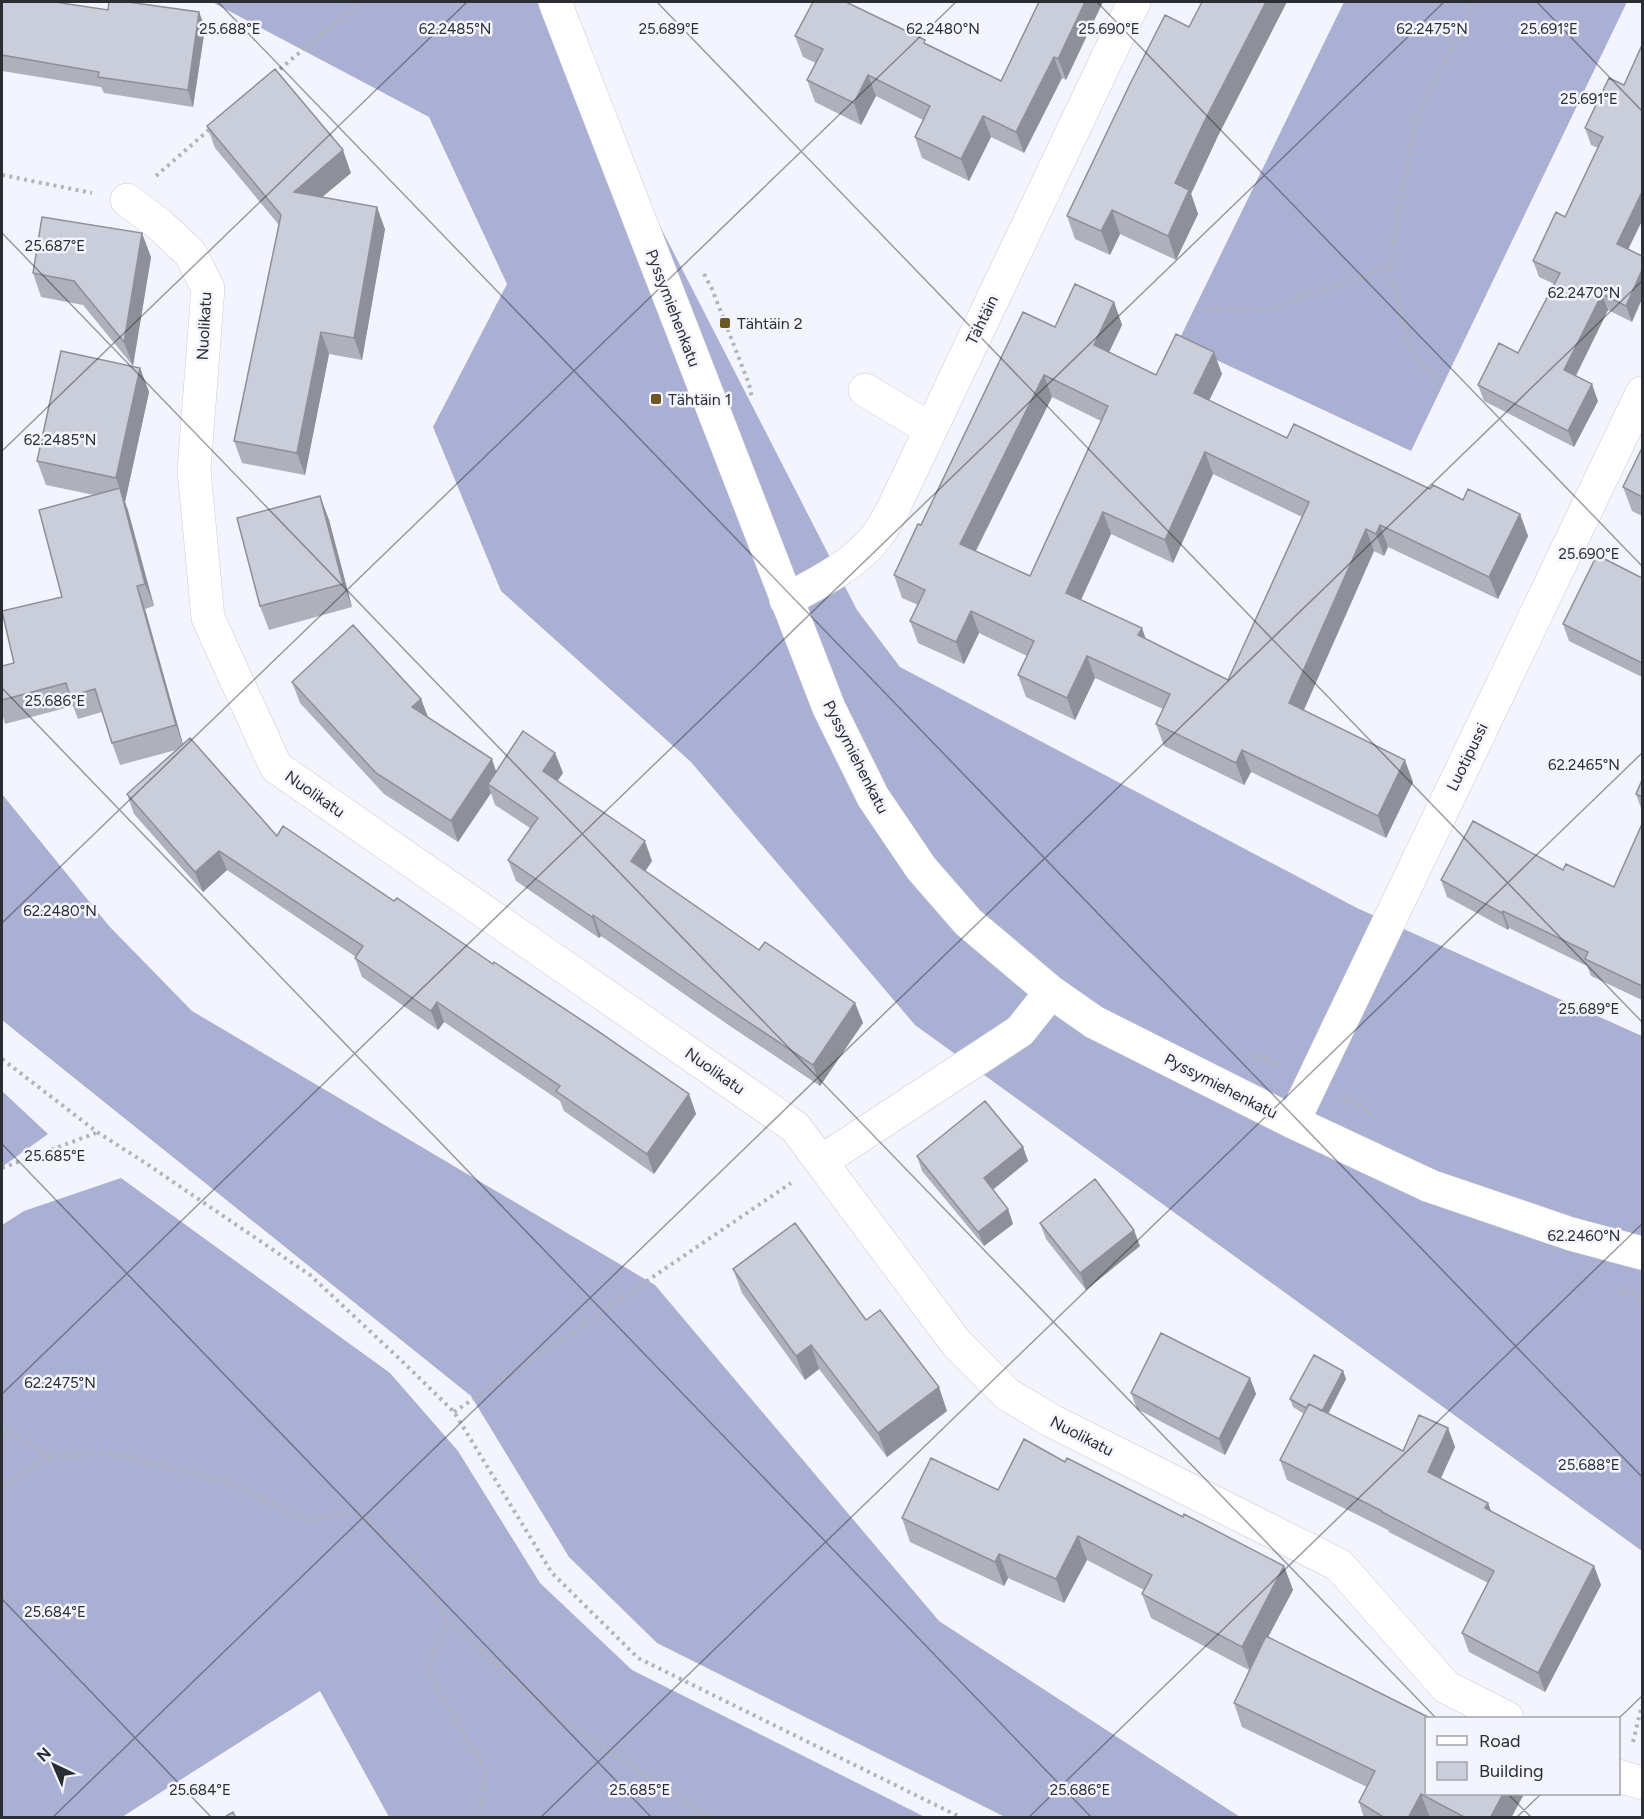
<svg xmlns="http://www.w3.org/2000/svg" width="1644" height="1819" viewBox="0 0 1644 1819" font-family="Figtree,sans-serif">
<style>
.forest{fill:#aab0d3}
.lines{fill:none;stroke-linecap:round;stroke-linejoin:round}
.minor-casing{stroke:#c9cbd9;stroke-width:34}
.path{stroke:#b2b3bb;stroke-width:4;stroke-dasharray:3 4.5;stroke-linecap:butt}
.minor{stroke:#fff;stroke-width:33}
.wall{fill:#aeb0bb;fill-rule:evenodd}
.shaded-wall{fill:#8d9099}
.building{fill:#cacdda;stroke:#8d9099;stroke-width:1.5;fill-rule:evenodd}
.ticks{fill:none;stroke:#2c2d32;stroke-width:1.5;stroke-opacity:0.45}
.poi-dot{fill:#6e5727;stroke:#f3f4fd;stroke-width:2}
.labels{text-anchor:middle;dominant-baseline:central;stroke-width:5;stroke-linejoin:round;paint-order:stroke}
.street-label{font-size:16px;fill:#2c2d32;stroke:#f3f4fd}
.poi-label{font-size:16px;fill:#2c2d32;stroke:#f3f4fd;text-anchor:start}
.ticks-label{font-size:15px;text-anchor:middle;fill:#2c2d32;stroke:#f3f4fd;stroke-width:5;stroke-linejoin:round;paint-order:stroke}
</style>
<rect width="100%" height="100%" fill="#f3f4fd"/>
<path class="forest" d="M212,2H545L857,610L900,667L1357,908L1642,1036V1551L915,1025L691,762L501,591L433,427L507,284L429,117Z
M1344,2H1627L1411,451L1178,342Z
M2,794L109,926L192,1011L655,1285L939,1621L1240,1817H1005L657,1643L569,1557L471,1396L2,1020Z
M2,1091L48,1134L2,1167Z
M121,1178L390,1373L458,1451L540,1583L632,1670L925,1817H389L320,1691L122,1817H2V1225L24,1211Z"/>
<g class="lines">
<defs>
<path id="minor" d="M555,2L829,708L873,797L921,868L968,922L1051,992L1094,1022L1293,1122L1430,1186L1571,1234L1642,1253
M127,200L159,224L190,253L208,288L194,470L208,618L276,767L795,1127L957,1344L1007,1394L1052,1421L1339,1565L1446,1687L1507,1718
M865,390L930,429
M786,600C818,583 853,566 876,537C882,530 886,521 891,513L1134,2
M1293,1122L1642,393
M822,1161L1020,1031L1051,992
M1618,1776L1642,1783"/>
</defs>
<use href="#minor" class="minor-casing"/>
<path class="path" d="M274,74L360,2
M2,175L92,193
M156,176L211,128
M704,274L712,289L749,384L752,398
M1208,309H1269L1389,267
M1436,380L1409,348L1389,267L1415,121L1474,2
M1249,1055L1261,1057L1279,1065
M2,1059L97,1132L144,1162L310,1275L405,1364L454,1412L552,1573L638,1658L962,1818
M1344,1098L1364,1108L1371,1115
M2,1168L96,1133
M1624,1290L1642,1298
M454,1412L791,1183
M2,1429L50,1456L113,1453L231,1483L308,1520L355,1511L414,1560L447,1621L561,1719L709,1818
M2,1486L50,1456
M447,1621L427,1671L486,1770L479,1818
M1633,1742L1642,1705"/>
<use href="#minor" class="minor"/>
</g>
<path class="wall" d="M2,2L108,10L199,12L205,28L193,107L104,93L101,87L2,71Z
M1039,2L1066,80L1062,78L1024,153L991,137L969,181L922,158L915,137L923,120L876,96L861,125L815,102L807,80L816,63L803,57L795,36L927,44L1001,81Z
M1624,85L1628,250L1632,322L1608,310L1576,376L1598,401L1574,447L1484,401L1478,385L1518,353L1554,284L1539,277L1533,261L1565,217L1598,148L1591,145L1585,128Z
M207,126L351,173L322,197L385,229L362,360L329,354L305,475L242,463L234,441L279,225L215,148Z
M1217,138L1191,193L1198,214L1176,260L1120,234L1110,255L1075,239L1067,216Z
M151,257L133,366L83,305L41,297L33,273Z
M1114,302L1122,325L1109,352L1156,375L1222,374L1209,401L1287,438L1430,489L1463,500L1520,514L1528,536L1498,599L1388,547L1384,556L1374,551L1304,710L1413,782L1386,838L1251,772L1244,785L1164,746L1156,724L1163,709L1095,678L1075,720L1026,697L1018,675L1027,656L979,633L964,664L918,643L910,621L918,605L902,598L894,575L921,525L1055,327ZM1052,397L1101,421L1030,576L976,551ZM1213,474L1302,517L1228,680L1145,639L1081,600L1111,534L1173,563Z
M140,368L149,392L125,502L154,606L145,609L183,744L277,836L394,901L493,964L689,1094L696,1114L654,1174L564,1111L560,1101L444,1022L438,1030L362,977L355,958L356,957L227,870L203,892L134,814L127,794L176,750L120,765L112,743L102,712L78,719L73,706L5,724L2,713V666L14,663L62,597L94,495L46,485L37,461Z
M1642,448V516L1632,511L1623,487Z
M320,496L329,520L352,607L269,630L260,606Z
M1642,578V677L1569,641L1563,624Z
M292,682L421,699L428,717L496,771L555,753L563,773L557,781L652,861L645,871L759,950L855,1003L863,1023L820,1086L730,1026L601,936L599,938L516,881L508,860L530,828L495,805L491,793L458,842L384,794L300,703Z
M1642,780V811L1636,794Z
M1642,824V1000L1591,976L1587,966L1509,928L1508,930L1447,897L1441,880L1614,887Z
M1023,1147L1028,1161L993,1189L1008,1209L1013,1224L984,1246L922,1171L917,1156Z
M1040,1223L1140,1246L1086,1290L1046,1239Z
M733,1269L866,1320L947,1411L887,1457L819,1369L805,1380L742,1293Z
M1343,1371L1346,1379L1328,1413L1403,1451L1448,1428L1455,1447L1441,1478L1488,1503L1491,1512L1594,1566L1601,1585L1545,1692L1469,1652L1462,1633L1488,1583L1389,1532L1388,1530L1287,1480L1280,1460L1304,1414L1293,1407L1290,1399Z
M1250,1378L1256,1394L1225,1455L1137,1409L1131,1393Z
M1065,1462L1183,1517L1284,1566L1293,1590L1268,1637L1426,1794H1524L1511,1818H1364L1359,1802L1367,1787L1242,1727L1234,1703L1249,1670L1151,1618L1142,1594L1144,1590L1087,1560L1064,1603L1008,1578L1004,1586L910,1542L902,1518L998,1490Z"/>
<path class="shaded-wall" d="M1085,2H1103L1066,80L1058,59Z
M1266,2H1287L1217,138L1191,194L1198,214L1176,260L1168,236L1175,183L1208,114Z
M199,12L205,28L193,107L188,90Z
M1054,57L1062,78L1024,153L1016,132Z
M868,75L876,96L861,125L854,103Z
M983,116L991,137L969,181L961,159Z
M343,150L351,173L302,214L294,192Z
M1642,192V221L1623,260L1617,244Z
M377,207L385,229L362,360L354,338Z
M1112,210L1120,234L1110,255L1101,231Z
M142,233L151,257L133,366L124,342Z
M1642,270V299L1632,322L1626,306Z
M1602,294L1608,310L1570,387L1564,370Z
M1114,302L1122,325L1102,367L1094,345Z
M321,332L329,354L305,475L297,453Z
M1214,352L1222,374L1202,415L1194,393Z
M140,368L149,392L125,502L116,478Z
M1044,375L1052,397L968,566L960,544Z
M1592,384L1598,401L1574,447L1568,431Z
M1205,452L1213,474L1173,563L1165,540Z
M120,488L128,510L154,606L145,584Z
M320,496L329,520L352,607L343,584Z
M1103,512L1111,534L1074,615L1066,593Z
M1520,514L1528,536L1498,599L1489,577Z
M1380,525L1388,547L1384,556L1376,534Z
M1366,529L1374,551L1297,725L1289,703Z
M137,586L145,609L184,748L176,725Z
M971,611L979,633L964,664L956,642Z
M1142,628L1150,651L1138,635Z
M1087,656L1095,678L1075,720L1067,698Z
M421,699L429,720L412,707Z
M1242,750L1251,772L1244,785L1236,763Z
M555,753L563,773L550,792L543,771Z
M492,759L499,780L488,784L491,793L458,842L451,821Z
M1405,760L1413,782L1386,838L1378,816Z
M645,841L652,861L638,882L631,861Z
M219,851L227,870L203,892L195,872Z
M1503,911L1509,928L1508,930L1502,913Z
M593,915L601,936L599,938L592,917Z
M437,1002L444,1022L438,1030L431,1011Z
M855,1003L863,1023L820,1086L813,1065Z
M689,1094L696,1114L654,1174L647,1154Z
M1023,1147L1028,1161L990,1192L984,1178Z
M1008,1209L1013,1224L984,1246L978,1232Z
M1134,1230L1140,1246L1086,1290L1080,1273Z
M811,1345L819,1369L805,1380L796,1356Z
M1343,1371L1346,1379L1323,1424L1320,1416Z
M1250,1378L1256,1394L1225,1455L1219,1439Z
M939,1387L947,1411L887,1457L878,1433Z
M1448,1428L1455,1447L1435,1491L1428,1472Z
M1488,1503L1495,1522L1485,1508Z
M1078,1536L1087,1560L1064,1603L1056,1579Z
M999,1554L1008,1578L1004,1586L995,1562Z
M1284,1566L1293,1590L1250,1671L1242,1647Z
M1594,1566L1601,1585L1545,1692L1538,1673Z
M1421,1794L1430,1818H1408Z
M1503,1794H1524L1511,1818H1490Z"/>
<path class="building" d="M2,2H55L108,10L109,2H128L199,12L188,90L98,77L99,72L2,55Z
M813,2H846L925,40L924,43L1001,81L1039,2H1085L1058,59L1054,57L1016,132L983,116L961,159L915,137L930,106L868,75L854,103L807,80L823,49L795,36Z
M1202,2H1266L1208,114L1175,183L1189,190L1168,236L1112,210L1101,231L1067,216L1130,84L1165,15L1189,27Z
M1642,45V192L1617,244L1642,256V270L1626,306L1602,294L1564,370L1592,384L1568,431L1478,385L1499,343L1518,353L1560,273L1533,261L1556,212L1565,217L1603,137L1585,128L1609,78L1624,85Z
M275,69L343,150L294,192L377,207L354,338L321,332L297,453L234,441L281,215L207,126Z
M42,217L142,233L124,342L74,281L33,273Z
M1075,284L1114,302L1094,345L1156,375L1176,334L1214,352L1194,393L1287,438L1294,424L1430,489L1433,485L1463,500L1468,489L1520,514L1489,577L1380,525L1376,534L1366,529L1289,703L1405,760L1378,816L1242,750L1236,763L1156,724L1170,694L1087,656L1067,698L1018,675L1034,641L971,611L956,642L910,621L925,590L894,575L918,524L921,525L1023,312L1055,327ZM1044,375L1108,406L1030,576L960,544ZM1205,452L1309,502L1228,680L1138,635L1142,628L1066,593L1103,512L1165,540Z
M61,351L140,368L116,478L37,461Z
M1642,448V497L1623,487Z
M120,488L145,584L137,586L176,725L112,743L95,689L70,696L66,683L2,700V666L14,663L2,611L62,597L39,510Z
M320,496L343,584L260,606L237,518Z
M1597,555L1642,578V663L1563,624Z
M353,625L421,699L412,707L492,759L451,821L376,773L292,682Z
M523,731L555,753L543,771L645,841L631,861L759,950L765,942L855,1003L813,1065L723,1005L593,915L592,917L508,860L538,818L488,784Z
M190,738L277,836L283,826L394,901L397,898L493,964L494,962L598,1031L689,1094L647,1154L556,1091L560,1086L437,1002L431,1011L355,958L363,946L219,851L195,872L127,794Z
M1642,780V797L1636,794Z
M1473,821L1563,870L1566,864L1614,887L1642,824V986L1585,959L1588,952L1503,911L1502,913L1441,880Z
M985,1101L1023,1147L984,1178L1008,1209L978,1232L917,1156Z
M1095,1179L1134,1230L1080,1273L1040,1223Z
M795,1223L866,1320L880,1310L939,1387L878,1433L811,1345L796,1356L733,1269Z
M1161,1333L1250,1378L1219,1439L1131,1393Z
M1314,1355L1343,1371L1322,1411L1309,1404L1306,1408L1290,1399Z
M1309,1404L1403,1451L1419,1415L1448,1428L1428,1472L1488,1503L1485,1508L1594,1566L1538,1673L1462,1633L1494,1571L1382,1512V1511L1280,1460Z
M1024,1439L1065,1462L1067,1458L1183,1517L1184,1514L1284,1566L1242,1647L1142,1594L1152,1575L1078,1536L1056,1579L999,1554L995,1562L902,1518L931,1458L998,1490Z
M1266,1636L1432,1719H1426V1794H1503L1490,1818H1466L1421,1794L1408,1818H1385L1359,1802L1375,1771L1234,1703Z
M233,1812L236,1818H223Z"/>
<path class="ticks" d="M218,2L1642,1477M657,2L1642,1022M1097,2L1642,566M1537,2L1642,111M2,233L1436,1718M2,451L467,2M2,688L1092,1818M2,923L956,2M2,1144L652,1818M2,1394L1444,2M2,1599L212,1818M1618,1719L1642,1696M1508,1794L1532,1818M52,1818L1642,281M540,1818L1642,753M1028,1818L1642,1224M1516,1818L1541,1794"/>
<g class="poi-dot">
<rect x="719" y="317" width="12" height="12" rx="3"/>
<rect x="650" y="393" width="12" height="12" rx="3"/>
</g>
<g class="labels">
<g class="street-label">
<text transform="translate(673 308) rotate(69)">Pyssymiehenkatu</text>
<text transform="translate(982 320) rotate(-64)">Tähtäin</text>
<text transform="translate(204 326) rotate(-87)">Nuolikatu</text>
<text transform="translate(856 757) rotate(63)">Pyssymiehenkatu</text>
<text transform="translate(1467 757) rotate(-64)">Luotipussi</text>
<text transform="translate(315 794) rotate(35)">Nuolikatu</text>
<text transform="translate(715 1071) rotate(35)">Nuolikatu</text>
<text transform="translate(1221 1086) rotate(27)">Pyssymiehenkatu</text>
<text transform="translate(1082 1436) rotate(27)">Nuolikatu</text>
</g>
<g class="poi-label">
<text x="737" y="323">Tähtäin 2</text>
<text x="668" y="399">Tähtäin 1</text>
</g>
</g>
<g class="ticks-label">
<text x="455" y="34">62.2485°N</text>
<text x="943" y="34">62.2480°N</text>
<text x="1432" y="34">62.2475°N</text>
<text x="669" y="34">25.689°E</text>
<text x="1109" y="34">25.690°E</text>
<text x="230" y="34">25.688°E</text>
<text x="1549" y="34">25.691°E</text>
<text x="1589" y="104">25.691°E</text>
<text x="55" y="251">25.687°E</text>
<text x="1584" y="298">62.2470°N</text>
<text x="60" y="445">62.2485°N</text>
<text x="1589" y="559">25.690°E</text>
<text x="55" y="706">25.686°E</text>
<text x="1584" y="770">62.2465°N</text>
<text x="60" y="916">62.2480°N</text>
<text x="1589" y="1014">25.689°E</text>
<text x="55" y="1161">25.685°E</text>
<text x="1584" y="1241">62.2460°N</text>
<text x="60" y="1388">62.2475°N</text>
<text x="1589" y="1470">25.688°E</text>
<text x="55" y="1617">25.684°E</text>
<text x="200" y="1795">25.684°E</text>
<text x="640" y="1795">25.685°E</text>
<text x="1080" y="1795">25.686°E</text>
</g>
<rect width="1644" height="1819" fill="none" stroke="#2c2d32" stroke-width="6"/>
<rect x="1425" y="1717" width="195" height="78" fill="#f3f4fd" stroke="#a3a4ac" stroke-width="1.5"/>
<rect x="1437" y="1736" width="30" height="9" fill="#ffffff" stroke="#a3a4ac" stroke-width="1.5"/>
<text x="1479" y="1747" font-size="18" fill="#2c2d32">Road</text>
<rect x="1437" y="1762" width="30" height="18" fill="#cacdda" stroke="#a3a4ac" stroke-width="1.5"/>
<text x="1479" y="1777" font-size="18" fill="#2c2d32">Building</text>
<g transform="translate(54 1765) rotate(316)" stroke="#f3f4fd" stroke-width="4.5" paint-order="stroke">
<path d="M0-4.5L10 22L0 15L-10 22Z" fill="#2c2d32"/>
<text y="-9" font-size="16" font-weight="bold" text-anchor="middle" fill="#2c2d32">N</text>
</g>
</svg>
